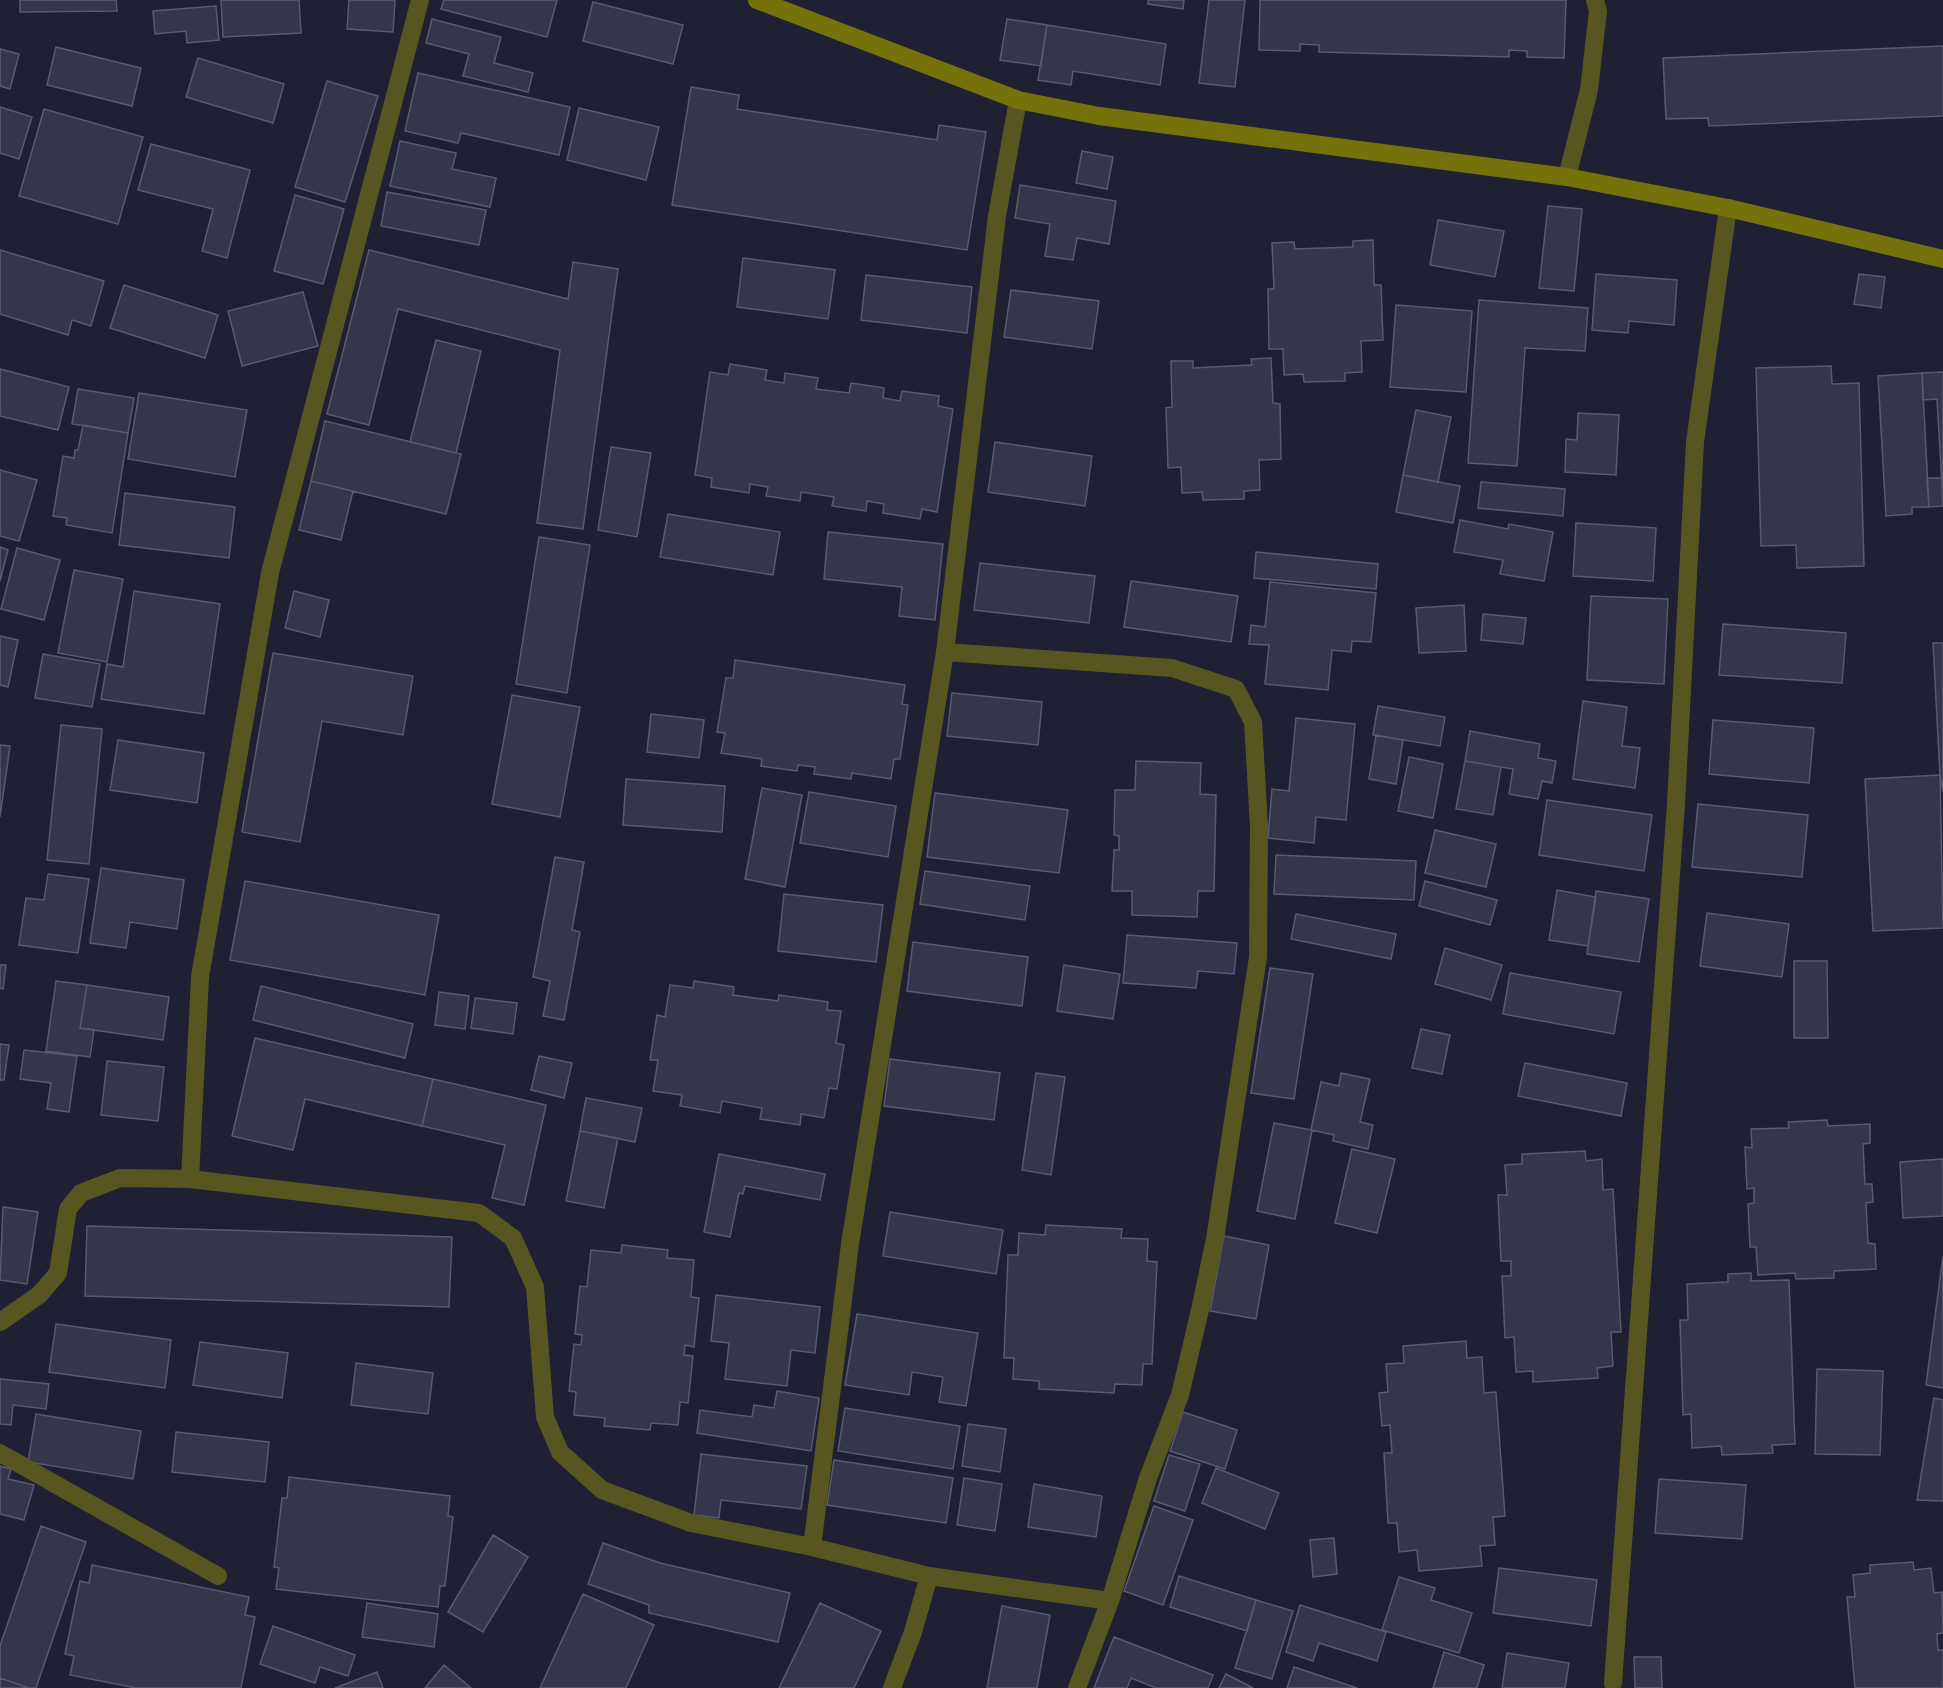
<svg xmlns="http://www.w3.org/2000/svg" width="1943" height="1688" viewBox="0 0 1943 1688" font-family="'Fira Sans Condensed',sans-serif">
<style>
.building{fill:#35354b;stroke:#595a72;stroke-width:1.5}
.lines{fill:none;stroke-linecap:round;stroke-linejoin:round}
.street{stroke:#575620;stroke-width:18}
.secondary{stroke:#74720b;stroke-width:18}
</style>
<rect width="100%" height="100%" fill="#202034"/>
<path class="building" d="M20,0H116L117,11L20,12Z
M221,0H299L301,33L223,37Z
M349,0H395L393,32L347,29Z
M444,0H557L547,37L441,9Z
M1148,0H1184L1183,9L1148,4Z
M1209,0H1245L1235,87L1199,83Z
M1260,0H1566L1564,58L1527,57V51L1509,50V57L1319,52V45L1300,44V51L1259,50Z
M593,2L683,25L673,64L583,41Z
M216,6L219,40L187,43L186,31L155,34L153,11Z
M432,19L501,37L494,63L533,73L528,92L463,76L469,54L426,43Z
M1007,19L1047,25L1041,66L1000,60Z
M1047,25L1166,44L1160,85L1073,71L1071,85L1038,80Z
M1943,46V116L1709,126L1708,118L1666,119L1663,58Z
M56,47L141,68L132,106L47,85Z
M0,49L19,54L10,89L0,86Z
M198,58L284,84L273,123L186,97Z
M418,73L570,107L559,155L461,133L458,143L405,131Z
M327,81L378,96L345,202L295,187Z
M691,87L739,95L737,109L937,140L939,125L986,132L967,250L672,205Z
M0,107L32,117L19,159L0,153Z
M579,108L659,127L646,180L567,160Z
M44,109L143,137L118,224L19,196Z
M400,141L456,153L452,169L496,178L490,207L390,186Z
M151,144L250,170L227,258L202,251L213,209L138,190Z
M1082,151L1113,157L1107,189L1076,183Z
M1020,185L1116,201L1109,244L1077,238L1073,260L1045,256L1050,224L1015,218Z
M387,192L486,210L479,245L381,226Z
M295,195L344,209L323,284L274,271Z
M1548,206L1582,209L1574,291L1539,288Z
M1438,220L1504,231L1495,277L1430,265Z
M1373,240L1374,285H1381L1383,340L1361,341L1362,372L1345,373V381L1304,382L1303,374L1284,375L1283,349H1269L1268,289H1274L1272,243L1294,242L1295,249L1353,247V241Z
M0,250L104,281L91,326L72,320L68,335L0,314Z
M369,250L568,299L573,262L618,269L583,529L537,523L560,350L398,309L369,425L327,414Z
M743,258L835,270L828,319L737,307Z
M1596,274L1677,280L1674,325L1629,321L1628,333L1592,330Z
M1859,274L1885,277L1881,308L1854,304Z
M866,275L972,287L967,333L861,320Z
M124,285L218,315L205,358L110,328Z
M1011,290L1099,301L1092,349L1004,337Z
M303,292L318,346L242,366L228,311Z
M1479,300L1588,308L1585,351L1525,348L1517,466L1468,463Z
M1396,305L1472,311L1466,392L1390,387Z
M436,340L481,351L456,453L410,442Z
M1271,358L1273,403L1280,404L1281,459L1259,460L1260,490L1244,491V499L1203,500L1202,492L1182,493L1181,467L1168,468L1166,408L1172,407L1171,361H1193V368L1252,365L1251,359Z
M730,364L767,370L765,380L784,383L785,373L818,378L816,389L849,393L851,383L884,388L883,398L900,401L902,391L939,396L938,406L953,409L937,512L922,509L920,519L883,513L884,504L867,501L866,511L832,506L834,497L801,492L800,501L766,496L768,487L750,484L749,493L711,487L712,478L695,475L710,372L728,375Z
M1831,366L1832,384L1859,383L1864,566L1797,568L1796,545L1761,546L1756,368Z
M0,369L69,387L58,430L0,416Z
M1943,372V501L1937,399L1923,400L1922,373Z
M1922,373L1929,507H1912V514L1886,516L1878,376Z
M78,389L134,398L128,433L72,424Z
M139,393L247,410L235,477L128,459Z
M1416,410L1451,417L1438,482L1403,475Z
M1578,413L1619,415L1616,475L1565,472L1566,439L1577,440Z
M325,421L461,454L446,514L311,481Z
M83,425L128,433L112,533L66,525L67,518L53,516L63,456L74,458L75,450H78Z
M995,442L1092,456L1085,506L988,492Z
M611,447L651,453L637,537L598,530Z
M0,470L37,480L19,541L0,536Z
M1403,475L1460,486L1453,523L1396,512Z
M1927,478H1942L1943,506L1929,507Z
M311,481L353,491L341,540L299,530Z
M1481,482L1565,489L1563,516L1478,508Z
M125,493L235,507L229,558L119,545Z
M668,514L780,532L773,575L660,557Z
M1460,520L1508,529L1509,524L1553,532L1544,581L1500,574L1503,560L1454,552Z
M1576,523L1656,528L1653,581L1573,576Z
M828,532L943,544L935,620L899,616L902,587L824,579Z
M539,537L590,545L567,693L516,684Z
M0,547L8,550L0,581Z
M17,548L60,560L44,620L1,609Z
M1256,552L1378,564L1376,589L1254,578Z
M980,563L1095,576L1089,623L974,610Z
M74,570L123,579L107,662L58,653Z
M1131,581L1238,596L1231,642L1124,627Z
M1270,582L1376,593L1371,642L1352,641L1351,652L1332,650L1328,690L1265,684L1269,645L1249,644L1251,625L1265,627Z
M134,591L220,604L204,714L101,699L107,664L123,667Z
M294,591L329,600L320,637L285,628Z
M1591,596L1668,599L1664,684L1587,680Z
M1464,605L1466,651L1419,653L1416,608Z
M1483,614L1526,618L1523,644L1481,640Z
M1723,624L1846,633L1842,683L1719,675Z
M0,636L18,640L8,687L0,685Z
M1933,643H1943V792L1940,775Z
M273,653L413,676L403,735L322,721L300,842L242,832Z
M43,654L100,664L92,707L35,698Z
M735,660L905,685L902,704L908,705L900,759H894L891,779L852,773L851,779L814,774L815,767L798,765L797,771L761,766L762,759L721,753L725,733L717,732L726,678H733Z
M952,693L1042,702L1038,745L947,736Z
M512,695L580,707L560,817L492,804Z
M1583,701L1627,707L1622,746L1640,748L1635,788L1573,779Z
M1378,706L1445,717L1440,746L1373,735Z
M651,714L704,720L699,758L647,752Z
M1296,718L1355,724L1346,820L1316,817L1314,843L1268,838L1272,789L1289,791Z
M1713,720L1814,728L1809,783L1709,774Z
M61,725L102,729L89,864L47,860Z
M1470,731L1540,744L1538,758L1556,761L1552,783L1542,781L1538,799L1509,794L1513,769L1465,761Z
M1376,735L1403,740L1396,784L1369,779Z
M118,740L204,753L197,803L110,790Z
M0,745L10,746L0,817Z
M1409,757L1443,764L1433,818L1398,811Z
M1136,761L1201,763L1200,794L1216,795L1214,891H1198L1197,917L1132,915V891H1112L1114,850H1119V836L1114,835L1115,790H1135Z
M1465,761L1501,767L1493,815L1456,809Z
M1940,775L1943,928L1873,931L1865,779Z
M626,779L725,786L722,832L623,825Z
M762,788L802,795L785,887L745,879Z
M809,792L896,806L888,857L800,843Z
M935,793L1068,810L1059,873L927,857Z
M1547,800L1652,815L1644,871L1539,855Z
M1698,804L1808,815L1802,877L1692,867Z
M1435,830L1496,844L1486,887L1425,873Z
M1276,855L1416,861L1414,900L1274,894Z
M555,857L584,862L572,930L580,932L564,1020L543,1016L550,981L533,977Z
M101,868L184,880L177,929L130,922L126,948L90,943Z
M925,871L1030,886L1025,920L920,904Z
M48,874L89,879L78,953L19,945L26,898L44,900Z
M245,881L439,915L425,995L230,960Z
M1425,881L1497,900L1490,925L1419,906Z
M1557,890L1596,897L1588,946L1549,940Z
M1596,891L1649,899L1639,962L1587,954Z
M784,894L883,905L876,962L778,951Z
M1707,913L1789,924L1782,977L1700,966Z
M1296,914L1396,934L1391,959L1291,939Z
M1127,935L1237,943L1234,974L1198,971L1196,988L1123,983Z
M913,942L1028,957L1022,1006L907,991Z
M1445,948L1502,965L1491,1000L1435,984Z
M1794,961H1827L1828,1038H1794Z
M0,965H6L3,989L0,988Z
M1064,965L1120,974L1113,1019L1057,1011Z
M1270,968L1313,974L1294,1099L1251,1093Z
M1510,973L1621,992L1614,1034L1503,1014Z
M56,981L87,985L80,1028L94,1030L90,1057L46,1051Z
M694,981L734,987L733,995L778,1001L779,995L828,1002L827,1010L841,1011L836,1043L844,1045L837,1089L829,1088L824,1118L801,1114L800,1125L760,1119L762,1108L722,1101L720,1113L680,1106L682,1095L653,1091L658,1060H650L657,1015L665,1017L670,985L693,988Z
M87,985L169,997L163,1040L80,1028Z
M261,986L413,1024L405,1058L253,1020Z
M439,992L469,996L465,1029L435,1025Z
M475,998L517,1003L513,1034L471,1028Z
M1421,1029L1450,1035L1442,1074L1412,1068Z
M255,1038L433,1079L422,1126L305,1099L293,1150L232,1136Z
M0,1044L9,1045L4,1080H0Z
M24,1050L77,1056L69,1112L47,1109L51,1083L20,1079Z
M539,1056L572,1063L564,1098L531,1090Z
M890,1059L1000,1073L994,1120L884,1106Z
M107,1061L164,1067L158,1121L101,1115Z
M1525,1063L1627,1083L1621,1116L1518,1096Z
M1036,1073L1065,1077L1051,1175L1022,1170Z
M1341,1073L1370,1079L1360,1122L1373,1125L1368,1149L1333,1141L1334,1135L1311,1130L1321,1082L1339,1086Z
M433,1079L546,1105L524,1205L492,1198L505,1145L422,1126Z
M586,1098L642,1108L635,1142L580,1131Z
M1827,1120L1828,1126L1870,1124V1143L1863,1144L1865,1184H1872L1873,1202L1866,1203L1868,1243L1875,1244L1876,1269L1834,1271V1278L1796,1279L1795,1273L1758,1275L1756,1247H1750L1748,1204L1754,1203V1188L1747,1189L1745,1147L1752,1148L1751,1129L1789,1128L1788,1122Z
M1274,1123L1312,1130L1295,1219L1257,1211Z
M580,1131L618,1138L604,1208L566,1201Z
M1352,1149L1395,1159L1377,1233L1335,1223Z
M1585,1151L1586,1161L1602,1159L1603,1190L1613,1189L1621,1332H1611L1613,1366L1597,1368L1598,1378L1533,1382V1371L1516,1372L1514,1337L1505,1338L1502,1276H1511V1261H1501L1498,1195H1507L1505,1165L1522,1164V1154Z
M719,1154L825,1174L820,1200L745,1186L743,1194L739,1193L730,1237L704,1232Z
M1943,1159V1216L1903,1218L1900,1162Z
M3,1207L38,1212L27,1284L0,1280Z
M890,1212L1003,1230L996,1274L883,1256Z
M1046,1225L1122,1229L1121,1238L1148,1239L1147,1261L1157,1262L1152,1364H1143L1142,1385L1115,1384L1114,1393L1039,1389V1381L1013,1379L1014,1358H1004L1008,1255H1018L1019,1233L1045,1235Z
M87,1226L452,1237L449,1307L85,1296Z
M1224,1236L1269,1245L1256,1319L1210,1311Z
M622,1245L668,1250L667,1258L694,1260L691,1297L699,1298L694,1347L685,1345L684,1355L693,1356L688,1403L680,1402L678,1425L651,1423L650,1430L604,1426L605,1418L574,1415L576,1392L569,1391L574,1344L581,1345L582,1335L575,1334L580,1286L587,1287L591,1250L621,1253Z
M1943,1256V1388L1926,1385Z
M1751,1273V1281L1789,1280L1795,1444L1772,1445L1773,1453L1722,1455L1721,1446L1692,1448L1691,1414L1683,1415L1680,1320H1688L1687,1284L1728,1282V1274Z
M716,1295L820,1307L815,1353L791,1350L787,1386L725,1379L729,1343L711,1341Z
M857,1314L978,1333L966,1406L939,1402L943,1377L912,1372L909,1395L845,1385Z
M56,1324L171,1340L165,1388L49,1372Z
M1466,1341L1467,1358L1482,1357L1484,1393L1496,1392L1505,1516L1493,1517L1495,1545L1480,1546L1482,1566L1419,1571L1417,1550L1399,1552L1397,1523H1388L1384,1453H1392L1390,1425L1382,1426L1379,1393L1388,1392L1386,1364L1404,1363L1403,1346Z
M200,1342L288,1353L282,1398L193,1385Z
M356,1363L433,1373L428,1414L351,1405Z
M1817,1369L1883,1371L1880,1455L1815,1454Z
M0,1379L49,1384L46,1409L13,1405L11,1425L0,1424Z
M777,1391L819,1398L811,1451L697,1433L700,1410L752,1417L754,1405L774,1408Z
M1934,1398L1943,1400V1501L1917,1500Z
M845,1408L960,1426L953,1469L838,1451Z
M1183,1412L1237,1430L1225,1469L1170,1451Z
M36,1414L141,1431L133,1479L28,1462Z
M968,1424L1006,1429L1000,1472L962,1466Z
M176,1432L269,1442L265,1482L172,1472Z
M701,1454L807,1466L801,1509L721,1500L719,1518L694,1515Z
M1169,1455L1200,1464L1185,1511L1154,1501Z
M834,1460L953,1478L946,1523L827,1505Z
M0,1466L11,1469L8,1479L34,1485L24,1520L0,1514Z
M1216,1468L1279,1493L1265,1529L1202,1503Z
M289,1477L450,1496L448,1516L453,1517L445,1586H440L438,1607L276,1589L279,1568L274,1567L282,1498H287Z
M964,1478L1002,1484L995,1531L957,1525Z
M1659,1479L1746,1485L1742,1539L1655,1533Z
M1034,1484L1102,1496L1096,1537L1028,1527Z
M1154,1506L1193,1520L1163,1605L1124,1591Z
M41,1526L86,1542L36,1688H29L0,1678V1646Z
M493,1535L528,1557L483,1632L448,1612Z
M1334,1538L1337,1574L1313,1577L1310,1540Z
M603,1543L660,1563L790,1593L778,1642L649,1613V1605L588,1584Z
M1913,1562L1914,1570L1931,1568L1934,1593L1942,1592L1943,1633L1937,1634L1938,1650H1943V1688H1855L1847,1597H1855L1853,1575L1870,1573V1565Z
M92,1565L249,1597L245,1615L255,1617L241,1688H136L70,1675L74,1656L65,1654L80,1581L89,1583Z
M1499,1568L1597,1580L1591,1626L1493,1613Z
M1179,1576L1256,1600L1247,1631L1170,1607Z
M1399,1577L1435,1588L1431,1600L1472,1613L1459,1653L1382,1630Z
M583,1594L654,1625L626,1688H540Z
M1256,1600L1293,1611L1272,1679L1235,1668Z
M367,1603L438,1614L434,1647L362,1637Z
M820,1603L881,1631L854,1688H779Z
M1300,1605L1386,1632L1377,1661L1319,1643L1313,1661L1286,1652Z
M1002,1606L1050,1615L1037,1688H987Z
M273,1626L355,1655L348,1676L320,1667L315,1683L260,1664Z
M1114,1637L1213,1675L1208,1688H1156L1131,1678L1127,1688H1094Z
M1444,1652L1484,1665L1477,1688H1433Z
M1507,1653L1569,1663L1565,1688H1502Z
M1634,1657H1661L1662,1688H1635Z
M444,1665L471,1688H425Z
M1294,1667L1357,1688H1287Z
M377,1672L383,1688H335Z
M1226,1674L1253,1688H1219Z
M0,1678L26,1687V1688H0Z"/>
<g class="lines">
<path class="street" d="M420,0L270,573L200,977L190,1179L479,1213L513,1238L535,1287L545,1417L560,1452L602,1490L691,1523L812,1547L929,1576L913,1632L892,1688
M1567,177L1589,90L1598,11L1595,0
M0,1322L39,1295L58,1273L68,1209L81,1193L120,1178L190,1179
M0,1453L218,1576
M812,1547L850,1244L945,652L997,216L1018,100
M929,1576L1110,1601L1148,1478L1180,1395L1200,1310L1215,1239L1258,957L1259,826L1253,722L1236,689L1172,668L945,652
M1613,1683L1676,804L1695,442L1728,208
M1077,1688L1110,1601"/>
<path class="secondary" d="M757,0L1018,100L1099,116L1567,177L1728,208L1943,259"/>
</g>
</svg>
